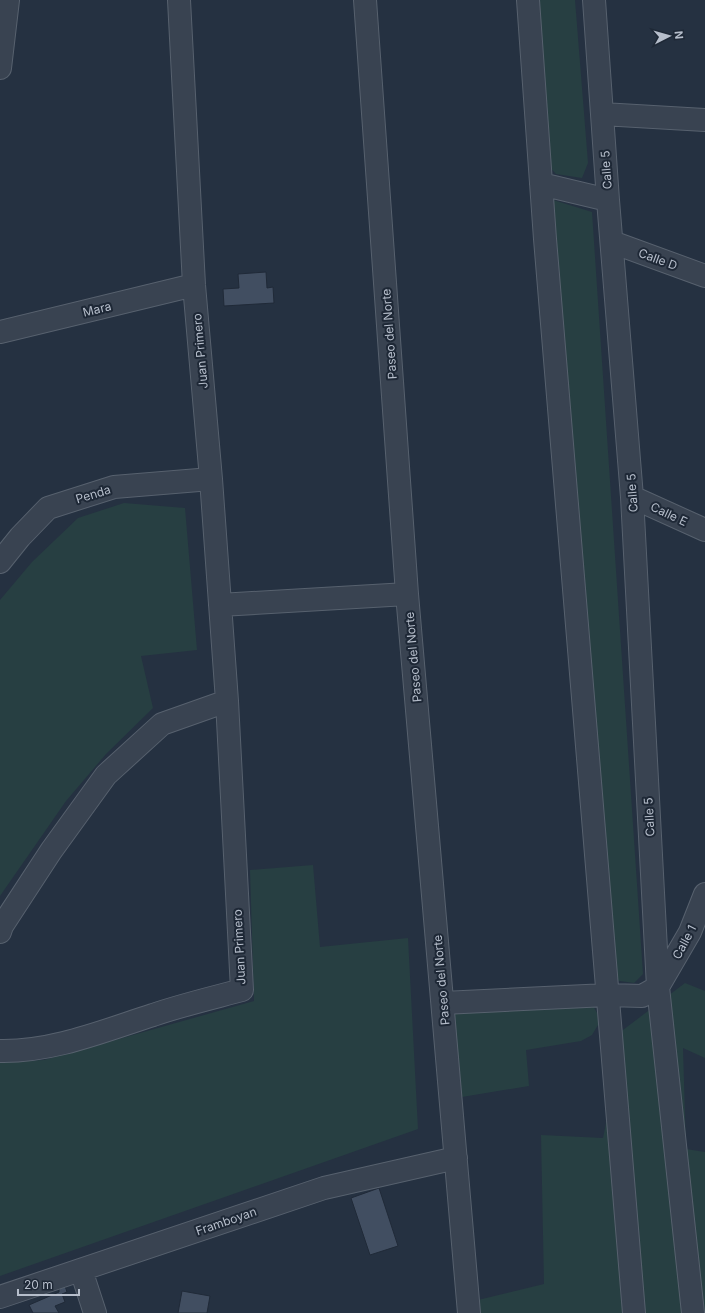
<svg xmlns="http://www.w3.org/2000/svg" width="705" height="1313" viewBox="0 0 705 1313" font-family="Inter,sans-serif">
<style>
.green{fill:#273f42}
.building{fill:#414e61;stroke:#202a38}
.lines{fill:none;stroke-linecap:round;stroke-linejoin:round}
.minor-casing{stroke:#57616e;stroke-width:24}
.minor{stroke:#394351;stroke-width:22}
.labels{text-anchor:middle;dominant-baseline:central;stroke-width:4;stroke-linejoin:round;paint-order:stroke}
.street-label{font-size:12px;fill:#b6becb;stroke:#1e2836}
</style>
<rect width="100%" height="100%" fill="#253141"/>
<path class="green" d="M533,0H575L588,163L582,178L556,174L548,165Z
M550,199L592,212L643,974L634,983L606,979Z
M124,503L185,508L197,650L141,656L153,708L106,754L66,801L0,896V600L32,562L78,518Z
M313,865L320,947L408,938L418,1129L0,1276V1062L44,1060L254,1001L250,870Z
M685,983L705,991V1058L683,1048L686,1149L705,1152V1313H477L478,1300L544,1284L541,1135L603,1138L609,1109L619,1033Z
M592,1004L601,1020L592,1035L581,1041L526,1050L529,1086L456,1098L448,1009Z"/>
<path class="building" d="M266,272L267,288L273,287L274,303L224,306L223,289L239,288L238,274Z
M379,1188L398,1246L370,1255L351,1198Z
M65,1286L67,1292L62,1294L65,1302L55,1306L59,1313H33L29,1305L59,1292V1289Z
M182,1291L210,1296L207,1313H178Z"/>
<g class="lines">
<defs>
<path id="minor" d="M365,0L407,594L469,1313
M528,0L545,239L634,1313
M594,0L608,200L632,497L658,987L693,1313
M0,68L8,0
M602,114L705,120
M541,184L608,200
M612,242L705,276
M0,332L194,285
M632,497L705,530
M0,562L20,537L48,508L114,487L211,479
M220,605L407,594
M0,932L2,926L51,851L106,775L162,724L227,701
M658,987L690,932L705,894
M443,1003L607,995L642,996L658,987
M0,1051C53,1052 103,1031 153,1015C182,1005 212,998 242,990L227,701L211,479L194,285L179,0
M81,1270L95,1313
M0,1297L324,1188L456,1158"/>
</defs>
<use href="#minor" class="minor-casing"/>
<use href="#minor" class="minor"/>
</g>
<g class="labels">
<g class="street-label">
<text transform="translate(606 170) rotate(-94)">Calle 5</text>
<text transform="translate(658 259) rotate(20)">Calle D</text>
<text transform="translate(97 309) rotate(-14)">Mara</text>
<text transform="translate(389 334) rotate(-94)">Paseo del Norte</text>
<text transform="translate(200 351) rotate(-95)">Juan Primero</text>
<text transform="translate(632 493) rotate(-94)">Calle 5</text>
<text transform="translate(93 494) rotate(-17)">Penda</text>
<text transform="translate(669 514) rotate(25)">Calle E</text>
<text transform="translate(413 657) rotate(-95)">Paseo del Norte</text>
<text transform="translate(649 817) rotate(-93)">Calle 5</text>
<text transform="translate(684 942) rotate(-62)">Calle 1</text>
<text transform="translate(239 947) rotate(-93)">Juan Primero</text>
<text transform="translate(441 980) rotate(-95)">Paseo del Norte</text>
<text transform="translate(226 1221) rotate(-19)">Framboyan</text>
</g>
</g>
<g transform="translate(669 36) rotate(84)" stroke="#1e2836" stroke-width="3" paint-order="stroke">
<path d="M0-3L7 15L0 10L-7 15Z" fill="#b6becb"/>
<text y="-6" font-size="11" font-weight="bold" text-anchor="middle" fill="#b6becb">N</text>
</g>
<path d="M18 1289v6h61v-6" fill="none" stroke="#b6becb" stroke-width="2"/>
<text x="24" y="1289" font-size="12" fill="#b6becb" stroke="#1e2836" stroke-width="3" paint-order="stroke">20 m</text>
</svg>
